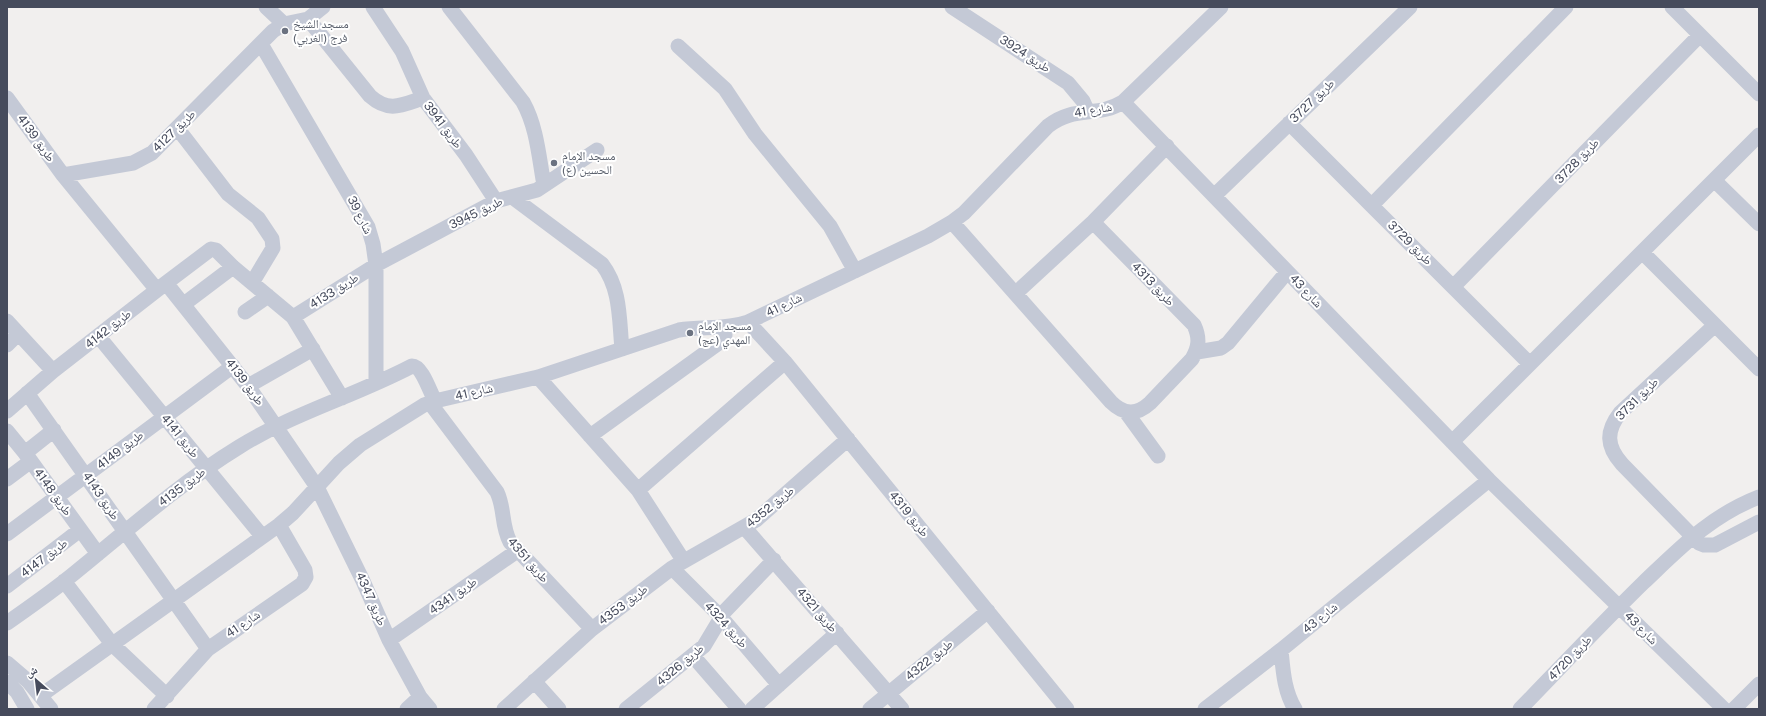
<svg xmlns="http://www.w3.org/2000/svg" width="1766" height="716" viewBox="0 0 1766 716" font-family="'Public Sans','Noto Naskh Arabic',sans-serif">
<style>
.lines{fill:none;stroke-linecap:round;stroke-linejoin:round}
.minor{stroke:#c4c9d6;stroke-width:15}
.worship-dot{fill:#6b7280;stroke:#fff;stroke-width:1.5}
.labels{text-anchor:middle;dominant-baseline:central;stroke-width:4;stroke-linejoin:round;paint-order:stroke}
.worship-label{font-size:12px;fill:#5b616d;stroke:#fff;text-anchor:start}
.street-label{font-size:12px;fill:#464b5c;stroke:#fff}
</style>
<rect width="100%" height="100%" fill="#f1efee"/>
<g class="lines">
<path class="minor" d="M266,7L284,24
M373,7L402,51L423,98L466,155L496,201
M449,7L523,102C537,127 539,158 544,185
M952,7L1068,83L1083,101L1088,112
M1672,7L1759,94
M308,19L370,96C389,113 402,105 423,98
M261,44L368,227L373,244L376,265V383
M678,46L725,89L755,134L830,226L855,271
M7,98L63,175L157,290
M1123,102L1489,480L1724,709
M1289,123L1530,364
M178,129L228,194L258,218L272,239L273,248L252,283
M63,175L133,163L152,153L273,31L284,24L308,19L323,7
M1714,180L1759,224
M1215,195L1410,7
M512,197L602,264C621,289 619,319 622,349
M1372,205L1566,7
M952,222L1111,402C1124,415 1137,415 1150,403L1192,359C1199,347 1200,338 1194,325L1093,222
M1642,252L1759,369
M166,283L248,386L317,487L363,581L389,640L420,697L430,709
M1453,287L1700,35
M1016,293L1093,222L1167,146
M184,304L233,267
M245,312L268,296
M293,317L376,265L496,201L537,190L597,150
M7,321L53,371
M748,322L785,362L1067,709
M1715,325L1620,413C1606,431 1606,446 1622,464L1699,543L1704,545H1715L1759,522
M99,337L262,536
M7,345L18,334
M1197,352L1221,348L1228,343L1287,272
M538,377L638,490L683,560
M248,386L313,349
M27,393L208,649
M430,403L497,492C505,509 501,525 510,542L592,629
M7,411L53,371L166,283L211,249L216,250L233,267L293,317L342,398
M1126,412L1158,456
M7,431L25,453L98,554
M590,436L723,340L725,335L722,328
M1452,442L1759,135
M25,453L54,430
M7,479L31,461
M638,490L785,362
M745,528L902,709
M7,534L233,366
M672,568L721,617L779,685
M64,581L112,644L167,696
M7,586L80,530
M7,623C27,609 47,595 66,580C122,535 177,485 239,447C293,413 355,396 412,366C422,366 430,392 435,401
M389,640L517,551
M1281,650C1283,670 1284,691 1295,709
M693,656L739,709
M7,663L28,681L51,709
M534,681L559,709
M7,682L17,692L27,709
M40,696L279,525L293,513L339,463L360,445L424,405L435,401L538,377L679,330C702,326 725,330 748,322L928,236L952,222L964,213L1048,126C1075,105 1097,118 1123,102L1221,7
M154,709L208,649L302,584L306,577L305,570L279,525
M407,709L420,697
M504,709L592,629L672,568L756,520L848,439
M626,709L704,646L725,611L774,560
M752,709L837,633
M870,709L988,611
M1205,709L1281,650L1489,480
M1520,709C1561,667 1601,624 1643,583C1680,548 1710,516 1759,497
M1734,709L1759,684"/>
</g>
<g class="worship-dot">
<circle cx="285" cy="31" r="4"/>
<circle cx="554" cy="163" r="4"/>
<circle cx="690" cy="333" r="4"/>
</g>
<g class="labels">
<g class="worship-label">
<text x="293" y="24">مسجد الشيخ<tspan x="293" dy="14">فرج (الغربي)</tspan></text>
<text x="562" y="156">مسجد الإمام<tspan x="562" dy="14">الحسين (ع)</tspan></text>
<text x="698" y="326">مسجد الإمام<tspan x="698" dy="14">المهدي (عج)</tspan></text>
</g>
<g class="street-label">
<text transform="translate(1025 54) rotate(33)">طريق 3924</text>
<text transform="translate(1312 101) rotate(-44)">طريق 3727</text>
<text transform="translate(1093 110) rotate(-10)">شارع 41</text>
<text transform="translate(443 125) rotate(53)">طريق 3941</text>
<text transform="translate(174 131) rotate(-44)">طريق 4127</text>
<text transform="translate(36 138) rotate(54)">طريق 4139</text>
<text transform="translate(1577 161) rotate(-46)">طريق 3728</text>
<text transform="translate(476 213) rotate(-26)">طريق 3945</text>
<text transform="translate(360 215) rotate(63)">شارع 39</text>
<text transform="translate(1410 243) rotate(45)">طريق 3729</text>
<text transform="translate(1153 284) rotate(46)">طريق 4313</text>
<text transform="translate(334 291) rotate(-32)">طريق 4133</text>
<text transform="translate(1306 291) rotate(46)">شارع 43</text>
<text transform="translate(784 305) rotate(-26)">شارع 41</text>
<text transform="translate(108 329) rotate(-38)">طريق 4142</text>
<text transform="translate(245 382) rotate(53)">طريق 4139</text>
<text transform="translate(474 392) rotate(-13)">شارع 41</text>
<text transform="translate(1637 399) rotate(-45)">طريق 3731</text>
<text transform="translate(180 436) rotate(51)">طريق 4141</text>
<text transform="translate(120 450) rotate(-37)">طريق 4149</text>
<text transform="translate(182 487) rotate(-37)">طريق 4135</text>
<text transform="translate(53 492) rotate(54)">طريق 4148</text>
<text transform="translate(101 496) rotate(56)">طريق 4143</text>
<text transform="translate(770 507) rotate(-39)">طريق 4352</text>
<text transform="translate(909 514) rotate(51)">طريق 4319</text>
<text transform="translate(44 558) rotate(-37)">طريق 4147</text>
<text transform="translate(528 560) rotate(49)">طريق 4351</text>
<text transform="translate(453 596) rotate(-35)">طريق 4341</text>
<text transform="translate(371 599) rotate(66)">طريق 4347</text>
<text transform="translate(623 605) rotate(-37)">طريق 4353</text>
<text transform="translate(817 610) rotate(49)">طريق 4321</text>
<text transform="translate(1320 618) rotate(-39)">شارع 43</text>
<text transform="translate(243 624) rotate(-34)">شارع 41</text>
<text transform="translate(726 625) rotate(48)">طريق 4324</text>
<text transform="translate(1641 628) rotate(45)">شارع 43</text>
<text transform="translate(1570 658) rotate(-46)">طريق 4720</text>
<text transform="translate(929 660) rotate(-39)">طريق 4322</text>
<text transform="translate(680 665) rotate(-40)">طريق 4326</text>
</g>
</g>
<rect width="1766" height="716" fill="none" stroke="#464b5c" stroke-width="16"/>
<g transform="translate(36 680) rotate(332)" stroke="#ffffff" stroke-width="3" paint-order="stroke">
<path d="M0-3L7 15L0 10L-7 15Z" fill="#464b5c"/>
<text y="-6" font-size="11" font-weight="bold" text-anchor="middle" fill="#464b5c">ش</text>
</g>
</svg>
